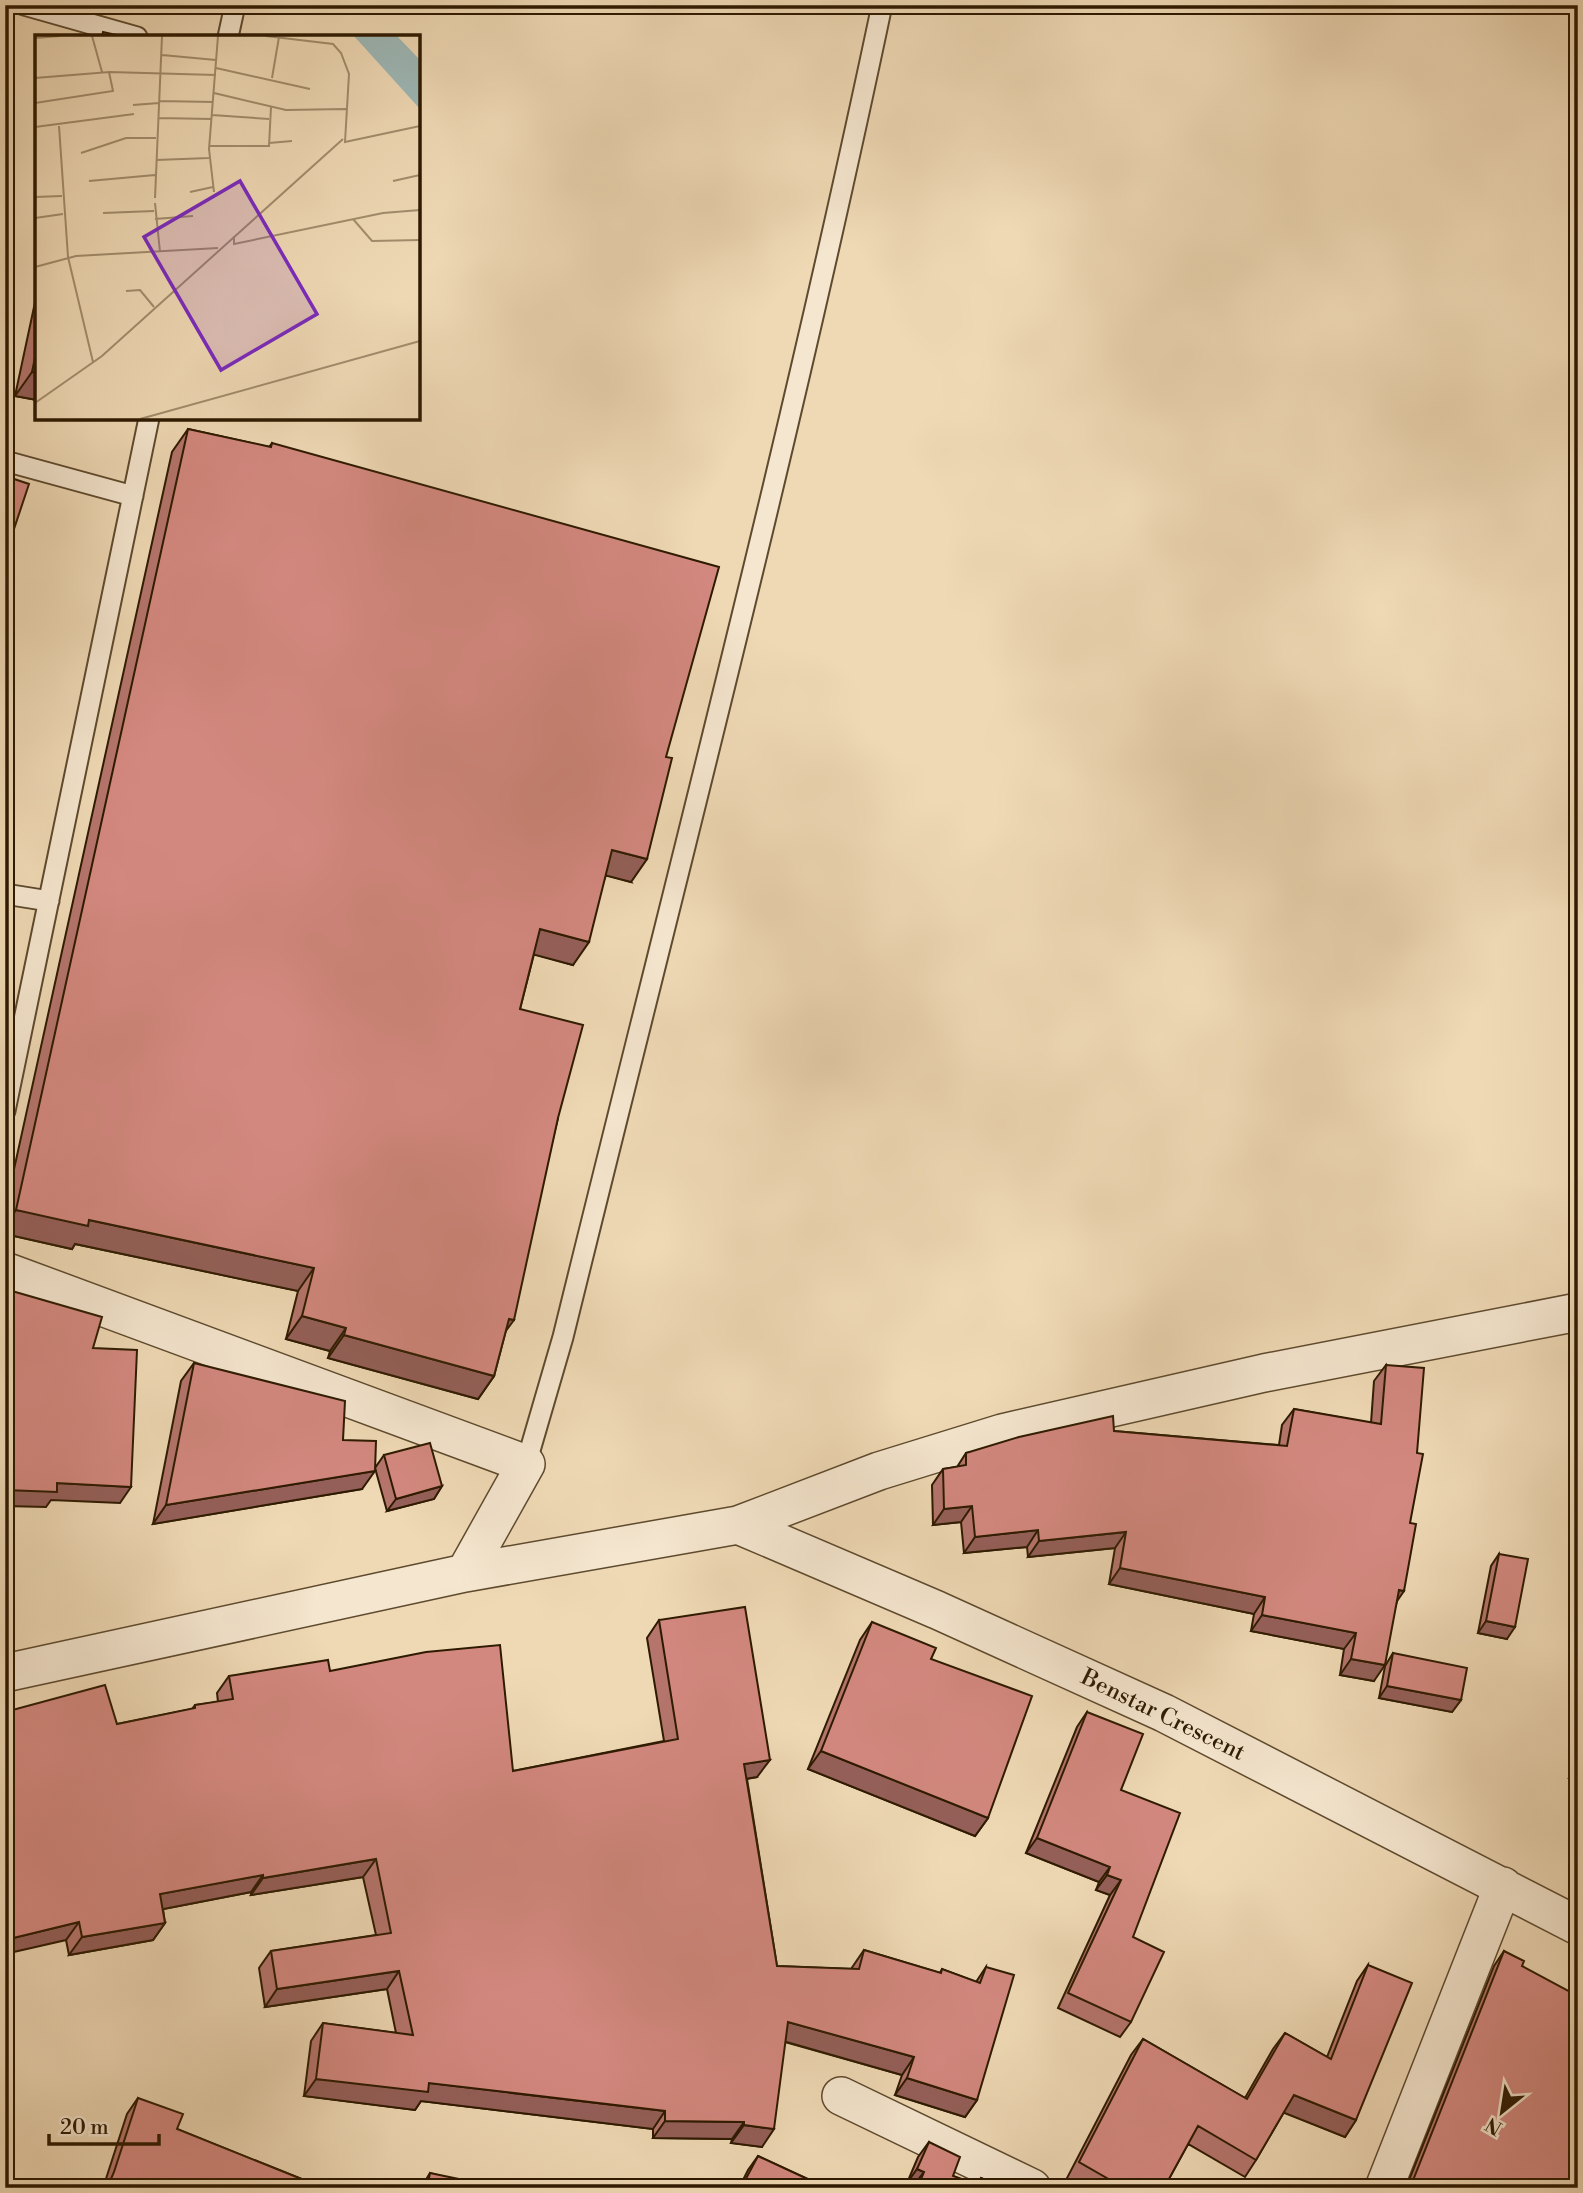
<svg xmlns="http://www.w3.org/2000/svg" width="1583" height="2193" viewBox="0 0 1583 2193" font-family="'Libre Bodoni',serif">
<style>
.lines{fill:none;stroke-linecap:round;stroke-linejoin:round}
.lane-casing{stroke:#5e4a2e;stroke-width:23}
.street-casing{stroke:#5e4a2e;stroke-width:40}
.lane{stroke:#f5e6cf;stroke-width:19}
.street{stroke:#f5e6cf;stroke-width:37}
.wall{fill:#b5756d;stroke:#2e1a01;stroke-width:2}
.shaded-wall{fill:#945f59;stroke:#2e1a01;stroke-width:2}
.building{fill:#d3887f;stroke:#2e1a01;stroke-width:2}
.labels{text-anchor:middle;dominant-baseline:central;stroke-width:5;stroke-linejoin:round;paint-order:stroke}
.street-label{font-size:23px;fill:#2e1a01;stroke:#f5e6cf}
.inset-river{fill:none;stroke:#9db8b7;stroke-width:3.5}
.inset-road{fill:none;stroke:#a28d6d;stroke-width:2}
.view{fill:#7b2cbf;fill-opacity:0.15;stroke:#7b2cbf;stroke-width:3.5}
.inset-edge{fill:none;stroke:#2e1a01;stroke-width:3.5}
</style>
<rect width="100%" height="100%" fill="#efd9b5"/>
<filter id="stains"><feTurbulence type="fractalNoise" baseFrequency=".00286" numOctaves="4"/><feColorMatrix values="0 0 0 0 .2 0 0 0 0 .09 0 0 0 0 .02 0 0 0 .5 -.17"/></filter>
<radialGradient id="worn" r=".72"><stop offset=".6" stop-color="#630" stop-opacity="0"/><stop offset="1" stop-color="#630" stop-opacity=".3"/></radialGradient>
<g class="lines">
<defs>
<path id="lane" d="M24,5L137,37
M228,37L235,5
M5,461L133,496
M5,894L49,901
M5,1111L149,418
M526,1464L563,1337C672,894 788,452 882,5"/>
<path id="street" d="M5,1271L526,1464L465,1573
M738,1525L937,1610L1164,1713L1578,1926
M5,1673L465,1573L738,1525L879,1471L1002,1433L1264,1373L1578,1312
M841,2096L1032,2188
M1384,2188L1503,1886"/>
</defs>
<use href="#lane" class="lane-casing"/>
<use href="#street" class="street-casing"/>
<use href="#lane" class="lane"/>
<use href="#street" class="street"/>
</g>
<path class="wall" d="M37,293V400L15,396Z
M188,429L269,447L272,443L631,882L606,875L573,965L534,954L520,1009L558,1118L506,1330L494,1376L478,1399L328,1358L330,1351L286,1339L298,1291L75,1244L72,1249L5,1234V1210L172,452Z
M194,1363L343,1440L362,1489L153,1524L181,1381Z
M1386,1365L1410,1523L1397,1601L1374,1681L1340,1675L1344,1649L1251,1631L1254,1614L1109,1584L1115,1548L1028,1557L1027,1547L964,1553L961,1522L933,1525L932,1485L943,1469L957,1467L966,1453L1114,1431L1279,1445L1282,1425L1294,1409L1371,1423L1374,1381Z
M384,1455L442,1486L434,1499L387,1511L375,1468Z
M1499,1554L1507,1639L1478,1633L1491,1566Z
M659,1620L757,1777L747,1779L777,1966L851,1969L864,1950L940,1973L942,1969L976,1982L986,1967L977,2100L965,2117L895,2095L902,2075L785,2042L762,2147L731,2143L732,2139L653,2138V2129L421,2101L415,2110L304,2096L311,2041L323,2023L396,2033L387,1989L265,2007L259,1968L271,1951L376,1935L363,1877L251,1895V1892L163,1909L165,1923L153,1940L69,1955L66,1940L117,1724L192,1709L195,1705L218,1702L217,1693L229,1676L330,1671L513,1771L664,1741L647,1638Z
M872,1622L931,1659L988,1818L975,1836L808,1769L860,1640Z
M1393,1653L1461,1700L1452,1712L1379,1698L1385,1666Z
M1087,1712L1133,1937L1131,2022L1120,2037L1058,2008L1110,1895L1096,1890L1099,1882L1026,1853L1077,1727Z
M1578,1732V1779L1569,1778Z
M1504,1951L1522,1966L1578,2188H1406L1494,1966Z
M1368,1965L1356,2120L1345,2137L1284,2112L1256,2160L1245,2177L1188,2144L1164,2188H1084L1067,2178L1131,2055L1143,2039L1245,2098L1273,2049L1285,2033L1327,2057L1357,1981Z
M138,2098L177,2129L324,2188H103L127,2114Z
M929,2142L953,2176L976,2185L981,2178L1005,2188H913V2186L907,2183L918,2157Z
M758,2156L827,2188H739L748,2170Z
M430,2173L482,2188H421Z"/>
<path class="shaded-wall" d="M32,372L37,373V400L15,396Z
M612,850L647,859L631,882L596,873Z
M540,929L589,942L573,965L524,952Z
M16,1210L89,1220L314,1268L298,1291L75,1244L72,1249L5,1234V1226Z
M302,1316L346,1328L330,1351L286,1339Z
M509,1319L514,1320L497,1343Z
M344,1335L494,1376L478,1399L328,1358Z
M375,1471L362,1489L153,1524L166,1505Z
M57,1483L131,1487L120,1503L51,1500L46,1507L5,1506V1490Z
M442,1486L434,1499L387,1511L396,1499Z
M972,1506L961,1522L933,1525L944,1509Z
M1038,1530L1027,1547L964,1553L975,1537Z
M1126,1532L1115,1548L1028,1557L1039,1541Z
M1120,1568L1265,1597L1254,1614L1109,1584Z
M1399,1590L1404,1591L1393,1607Z
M1262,1615L1356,1633L1344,1649L1251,1631Z
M1486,1621L1515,1627L1507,1639L1478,1633Z
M1351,1659L1385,1665L1374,1681L1340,1675Z
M1387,1686L1461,1700L1452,1712L1379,1698Z
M821,1751L988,1818L975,1836L808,1769Z
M770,1760L757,1777L732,1781L744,1764Z
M1578,1765V1779L1569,1778Z
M1037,1838L1110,1867L1099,1882L1026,1853Z
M376,1859L363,1877L251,1895L263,1878Z
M263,1875L251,1892L148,1912L160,1894Z
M1107,1875L1121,1880L1110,1895L1096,1890Z
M79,1922L66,1940L5,1954V1940Z
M165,1923L153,1940L69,1955L82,1937Z
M399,1971L387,1989L265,2007L277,1989Z
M788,2022L914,2057L902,2075L776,2039Z
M907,2078L977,2100L965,2117L895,2095Z
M316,2079L429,2083L665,2111L653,2129L421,2101L415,2110L304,2096Z
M1294,2095L1356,2120L1345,2137L1282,2112Z
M665,2121L744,2122L732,2139L653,2138Z
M744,2125L774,2129L762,2147L731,2143Z
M917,2169L924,2172L913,2186L907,2183Z"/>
<path class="building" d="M103,32L125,37H102Z
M37,348V373L32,372Z
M188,429L271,447L272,443L719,567L666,757L672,758L647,859L612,850L589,942L540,929L520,1009L583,1025L558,1118L514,1320L509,1319L494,1376L344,1335L346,1328L302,1316L314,1268L89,1220L88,1226L16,1210Z
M5,476L29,484L5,556Z
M5,1289L102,1317L93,1348L137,1350L131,1487L57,1483V1492L5,1490Z
M194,1363L345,1401L343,1440L376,1441L375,1471L166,1505Z
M1386,1365L1424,1368L1417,1453L1423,1454L1410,1523L1416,1524L1404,1591L1399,1590L1385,1665L1351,1659L1356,1633L1262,1615L1265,1597L1120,1568L1126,1532L1039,1541L1038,1530L975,1537L972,1506L944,1509L943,1469L966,1465V1453L1019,1437L1113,1416L1114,1431L1287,1446L1294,1409L1381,1424Z
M430,1443L442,1486L396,1499L384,1455Z
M1499,1554L1528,1559L1515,1627L1486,1621Z
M745,1607L770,1760L744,1764L777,1966L859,1969L864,1950L941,1973L942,1969L980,1983L986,1967L1014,1975L977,2100L907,2078L914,2057L788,2022L774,2129L744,2125V2122L665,2121V2111L429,2083L428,2092L316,2079L323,2023L413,2035L399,1971L277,1989L271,1951L391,1933L376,1859L263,1878V1875L160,1894L165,1923L82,1937L79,1922L5,1940V1712L105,1685L117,1724L195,1708V1705L233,1699L229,1676L328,1660L330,1671L426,1652L500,1645L513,1771L678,1739L659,1620Z
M872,1622L936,1648L931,1659L1032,1696L988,1818L821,1751Z
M1393,1653L1467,1668L1461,1700L1387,1686Z
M1087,1712L1143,1734L1121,1790L1180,1813L1133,1937L1164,1952L1131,2022L1068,1993L1121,1880L1107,1875L1110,1867L1037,1838Z
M1504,1951L1524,1961L1522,1966L1578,1996V2188H1410Z
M1368,1965L1412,1983L1356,2120L1294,2095L1256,2160L1198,2126L1164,2188H1135L1122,2180L1119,2185L1079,2162L1143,2039L1247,2099L1285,2033L1331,2059Z
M138,2098L183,2114L177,2129L324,2188H107L114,2172Z
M929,2142L960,2157L953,2176L978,2185L981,2178L1005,2188H917L924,2172L917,2169Z
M758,2156L827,2188H741Z
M430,2173L483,2184L482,2188H427Z"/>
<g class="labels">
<g class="street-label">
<text transform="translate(1163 1715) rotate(26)">Benstar Crescent</text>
</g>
</g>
<g transform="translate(35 35)">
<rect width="385" height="385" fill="#efd9b5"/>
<path d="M319,1H362L385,25V74Z" fill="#9db8b7"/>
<path class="inset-river" d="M339,1L385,60M353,1L385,47M355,1L385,32M356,4L385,37M364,15L385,41"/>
<path class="inset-road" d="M57,1L67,37M231,1L298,9L306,18L314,39L310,107L385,91M0,3L25,1M127,20L181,25M181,33L275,54M74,37L181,40M0,43L74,37L78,56L0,68M237,43L244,2M179,58L251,75L311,74M124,66L178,67M98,70L124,68M177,80L234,84M124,83L176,84M24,91L33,222L58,327M0,92L99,79M234,108L257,106M174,111H234L236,72M46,118L91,103H121M121,125L174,123M54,146L120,140M358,146L385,140M155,157L178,152M179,157L174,114L183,1M0,162L27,161M120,163L127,1M120,168L125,217M68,178L119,176M0,183L28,179M120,184L158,181M318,184L337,206L385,205M199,201V209L348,178L385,175M0,232L41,221L183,213M91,256L105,255L119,272M0,368L67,321L308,104M105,384L385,306"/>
<path class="view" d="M205,146L282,279L186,335L109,202Z"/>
<rect width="385" height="385" class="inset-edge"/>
</g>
<rect width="1583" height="2193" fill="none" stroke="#efd9b5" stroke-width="28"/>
<rect x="7" y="7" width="1569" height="2179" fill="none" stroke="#2e1a01" stroke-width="3.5"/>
<rect x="14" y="14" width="1555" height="2165" fill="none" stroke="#2e1a01" stroke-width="2"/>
<g transform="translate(1502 2112) rotate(210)" stroke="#f5e6cf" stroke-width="5" paint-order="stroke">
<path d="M0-5L12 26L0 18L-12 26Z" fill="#2e1a01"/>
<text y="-10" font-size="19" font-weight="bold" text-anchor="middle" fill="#2e1a01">N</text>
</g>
<path d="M49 2134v10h110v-10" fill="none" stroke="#2e1a01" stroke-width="3.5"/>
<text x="60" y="2134" font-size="21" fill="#2e1a01" stroke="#f5e6cf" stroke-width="5" paint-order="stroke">20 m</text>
<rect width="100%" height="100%" filter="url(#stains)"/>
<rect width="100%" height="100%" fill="url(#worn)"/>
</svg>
